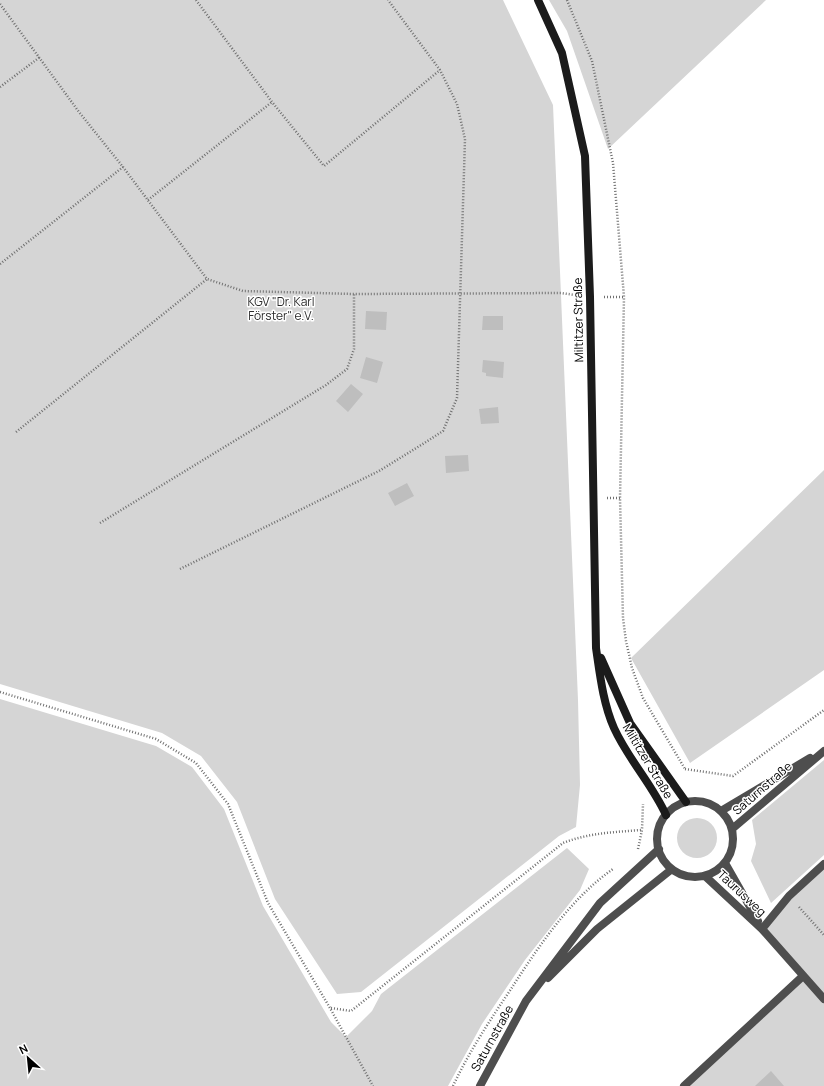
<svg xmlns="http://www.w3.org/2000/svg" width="824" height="1086" viewBox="0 0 824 1086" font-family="Manrope,sans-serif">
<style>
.green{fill:#d5d5d5}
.building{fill:#bebebe}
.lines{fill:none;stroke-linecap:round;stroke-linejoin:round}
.path{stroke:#707070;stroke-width:2.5;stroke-dasharray:1 2;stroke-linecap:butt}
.street{stroke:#4e4e4e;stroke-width:8}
.secondary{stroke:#1b1b1b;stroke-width:8}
.labels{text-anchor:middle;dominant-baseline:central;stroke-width:3;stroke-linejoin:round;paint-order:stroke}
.park-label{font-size:12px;fill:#2c2c2c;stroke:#fff}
.street-label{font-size:12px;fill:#000;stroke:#fff}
</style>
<rect width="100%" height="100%" fill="#fff"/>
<path class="green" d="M0,0H503L553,105L578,700L580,785L576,827L559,836L361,992L337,994L275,899L237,802L201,756L162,733L0,684Z
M549,0H766L608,149L567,31Z
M824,470V670L690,763L631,658Z
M0,699L156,746L192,767L224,809L263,906L331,1022L346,1037L372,1011L381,994L567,848L589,869L580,890L525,960L482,1024L448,1086H0Z
M824,760V855L771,903L751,861L756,844L752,820Z
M677 838a20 20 0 1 1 40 0a20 20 0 1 1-40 0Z
M824,864V1086H684L803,976L762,929Z"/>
<path class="building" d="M366,311L387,312L386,330L365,329Z
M483,316H503V330H482Z
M366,357L383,362L377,383L360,378Z
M483,360L504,362L503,378L486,376V373L482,372Z
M351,384L363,394L348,412L336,401Z
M498,407L499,423L481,424L479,409Z
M468,455L469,471L446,473L445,456Z
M407,483L414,496L395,506L388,493Z
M771,1071L784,1086H755Z"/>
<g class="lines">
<path class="path" d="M196,0L272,102L324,166L440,70
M567,0L592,61L613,163L624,297L620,498L623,618L626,641L632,668L643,698L685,769
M0,4L79,112L123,167L207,279L243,291L354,294L561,293L575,295
M0,87L40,57
M148,200L272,102
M0,264L123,167
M604,297H624
M16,432L207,279
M607,498H620
M100,523L326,385L347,369L354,349V294
M180,569L379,471L426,442L443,431L457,398L465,139L457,104L440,70L388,0
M0,692L156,739L196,763L228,804L268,903L330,1008L373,1086
M685,769L733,776L824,710
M638,849L642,830L643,804
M799,907L824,935
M331,1008L351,1011L563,843C588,833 615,832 642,830
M453,1086C469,1052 490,1020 511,989C539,946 570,899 613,869"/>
<path class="street" d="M657 839a38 38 0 1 1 76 0a38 38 0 1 1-76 0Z
M721,811L810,758
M732,829L824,751
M725,863L758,921
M705,876L762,929L824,999
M762,929L789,896L824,864
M548,978L597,929L672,869
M480,1086L526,1001L600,903L659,849
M684,1086L803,976"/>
<path class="secondary" d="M538,0L562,53L585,156L590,297L596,648C600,675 603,703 614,728C628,759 652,784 666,815
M601,658L630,723L686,802"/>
</g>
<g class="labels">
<g class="park-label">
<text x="281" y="301">KGV "Dr. Karl<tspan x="281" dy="14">Förster" e.V.</tspan></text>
</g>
<g class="street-label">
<text transform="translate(578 320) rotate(-91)">Miltitzer Straße</text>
<text transform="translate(648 761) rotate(59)">Miltitzer Straße</text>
<text transform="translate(762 788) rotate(-41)">Saturnstraße</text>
<text transform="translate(742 893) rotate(43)">Taurusweg</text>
<text transform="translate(492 1038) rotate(-61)">Saturnstraße</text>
</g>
</g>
<g transform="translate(28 1058) rotate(333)" stroke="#ffffff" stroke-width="3" paint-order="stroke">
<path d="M0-3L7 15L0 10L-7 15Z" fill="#000000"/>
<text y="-6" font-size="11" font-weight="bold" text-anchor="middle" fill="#000000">N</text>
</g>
</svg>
